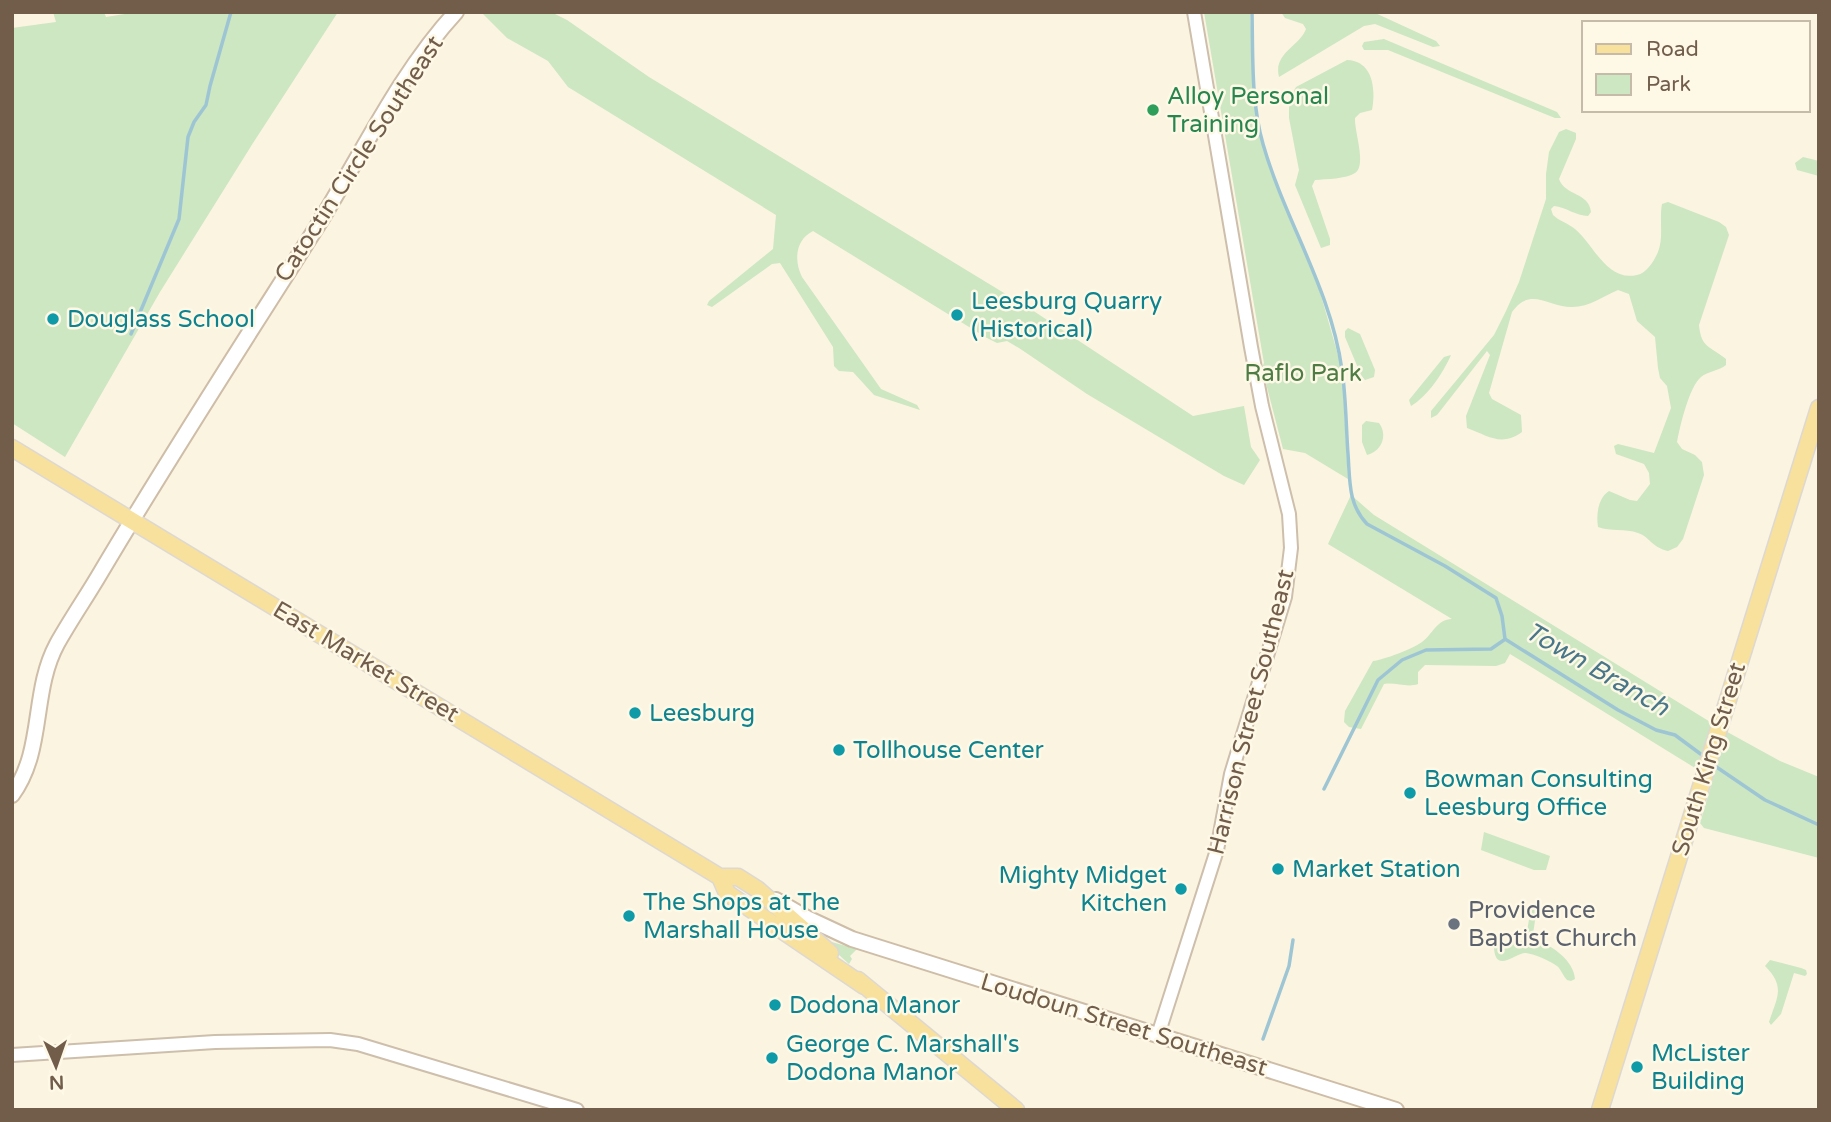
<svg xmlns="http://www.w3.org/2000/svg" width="1831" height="1122" viewBox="0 0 1831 1122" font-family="'Varela Round',sans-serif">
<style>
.green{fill:#cce7c1}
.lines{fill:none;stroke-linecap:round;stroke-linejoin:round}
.stream{stroke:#9ec5d4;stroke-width:3.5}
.tertiary-casing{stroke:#cdbfac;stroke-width:16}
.secondary-casing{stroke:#cebda7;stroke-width:18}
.primary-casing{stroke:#ddd8d4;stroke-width:19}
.tertiary{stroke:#fff;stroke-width:12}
.secondary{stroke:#fff;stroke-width:14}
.primary{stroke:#f7e19c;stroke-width:16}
.leisure-dot{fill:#2e9e5b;stroke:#fef8e7;stroke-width:2.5}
.culture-dot{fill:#0f9aa8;stroke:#fef8e7;stroke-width:2.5}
.worship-dot{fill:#6b7280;stroke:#fef8e7;stroke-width:2.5}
.labels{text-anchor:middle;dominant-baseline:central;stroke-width:5;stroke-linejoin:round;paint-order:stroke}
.leisure-label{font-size:24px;fill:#27864d;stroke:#fef8e7;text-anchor:start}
.street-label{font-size:24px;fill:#715d4a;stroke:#fef8e7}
.culture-label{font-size:24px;fill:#0d838f;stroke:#fef8e7;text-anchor:start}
.park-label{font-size:24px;fill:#4e7c45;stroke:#fef8e7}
.worship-label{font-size:24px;fill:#5b616d;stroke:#fef8e7;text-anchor:start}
.water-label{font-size:26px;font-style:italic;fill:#48778a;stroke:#fef8e7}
</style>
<rect width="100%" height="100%" fill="#fbf4e1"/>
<path class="green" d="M53,12H104L106,17L137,12H338L253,143L160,292L65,457L12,423V28L56,22Z
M481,12H551L567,20L649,77L1032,310L1193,416L1244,406L1251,447L1260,460L1244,485L1224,476L1087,394L1019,348L1007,341L997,343L987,338L813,231C795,240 794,261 802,277L881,389L917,405L920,410L874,395L853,372L839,371L834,366L833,347L780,263L772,264L712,307L707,305L709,301L773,249L776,215L568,87L548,61L507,38Z
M1204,12H1250L1255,105L1263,143L1278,189L1314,271L1342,369L1348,479L1305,453L1283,449L1262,368L1264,363Z
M1281,12H1373L1436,41L1440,46L1433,47L1375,24L1364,26L1279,77C1273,53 1299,47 1306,29L1303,24L1285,18Z
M1384,39L1557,112L1561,118H1555L1388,50H1364L1362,46L1364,42Z
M1347,60C1373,61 1376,89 1372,110L1360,113L1355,118C1354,131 1367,165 1355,173C1346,179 1326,179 1315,180L1312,186L1330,239V245L1321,248L1295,185L1299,170L1289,118V100L1296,87Z
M1566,129L1576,133V139L1559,179C1565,196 1589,192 1591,212L1588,216C1576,216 1566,207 1554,206L1551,209L1553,215C1559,221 1568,223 1575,229C1594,245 1607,282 1637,275C1647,273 1654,261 1658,252C1664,237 1659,220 1662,204L1668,202L1719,222L1726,227L1729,235L1699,325C1701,348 1710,346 1726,359V365C1719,371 1708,371 1701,377C1689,387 1680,426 1677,442L1682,449L1695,455L1702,462L1704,475L1683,539L1677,547L1668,551C1651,547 1649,536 1638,533C1625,528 1611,532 1598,527C1596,515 1598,498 1609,491L1630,500L1637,501L1650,484L1649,473L1644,464L1616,454L1614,446L1618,444L1654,453L1671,408L1667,386L1660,378L1658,368L1655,337L1637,321L1629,294L1618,290C1603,296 1590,307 1572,307C1547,307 1531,286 1512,312L1489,393L1492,399L1521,415L1522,432C1501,447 1489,436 1467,428L1466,416L1490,355L1487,351L1437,415L1431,418V411L1494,335L1506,311L1519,282L1546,199V174L1549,152L1559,132Z
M1803,157L1819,161V176L1797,170L1795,163Z
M1348,328L1360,334L1375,370L1374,377L1365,380L1361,375L1345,337V331Z
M1451,355C1443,373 1428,396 1411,406L1409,400L1444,357Z
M1366,421L1379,423C1388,435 1382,451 1367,455L1362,442V425Z
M1351,495L1374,515L1720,728L1780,761L1819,777V858L1704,828L1700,823L1713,779L1510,654L1505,663L1496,666L1425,665L1418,672V684C1407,688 1396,682 1384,684L1361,729L1349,727L1344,722L1345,711L1373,661C1383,660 1413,649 1422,642C1433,634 1437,619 1452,619L1328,544Z
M1484,832L1550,856L1546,870H1534L1481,850Z
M1535,906L1536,914L1533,934L1536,940C1552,945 1574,961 1575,979L1571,981L1567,980C1563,976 1561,969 1557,966C1550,961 1535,954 1526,953C1516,952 1495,975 1494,947L1499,941L1518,943L1526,938L1531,907Z
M828,941L857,949L850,956L852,959L849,964L827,944Z
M1770,960L1801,968L1806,970L1807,974L1805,976L1794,973L1781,1014L1771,1025L1769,1022C1777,997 1786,987 1765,966Z"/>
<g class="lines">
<path class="stream" d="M1252,12C1253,56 1251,102 1263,144C1285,221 1331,289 1342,370C1346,397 1346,427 1348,454C1350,481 1348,504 1367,524L1445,566L1496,598L1502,616L1505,639L1618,710L1656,730L1675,735L1706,758
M131,334L179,219L188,137L194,122L206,105L210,86L231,12
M1712,764L1765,800L1819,825
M1324,789L1378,680L1402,660L1426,650L1491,649L1504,640
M1263,1039L1289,966L1293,940"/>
<defs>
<path id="tertiary" d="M1158,1035L1217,850L1231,774L1285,597L1291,548L1289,514L1262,406L1251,347L1194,12
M12,1055L215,1042L330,1040L358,1044L577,1110"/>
<path id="secondary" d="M12,795C45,750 31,692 57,644C71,619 87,596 101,572C171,454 245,340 318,225C362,154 399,74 456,12
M776,900L807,918L852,939L1396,1110"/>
<path id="primary" d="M12,448L720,877L727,893L864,986
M720,877H738L757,889L830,953
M858,980L1016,1110
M1600,1110L1819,408"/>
</defs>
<use href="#tertiary" class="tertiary-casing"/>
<use href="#secondary" class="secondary-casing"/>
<use href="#primary" class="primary-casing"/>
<use href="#tertiary" class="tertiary"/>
<use href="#secondary" class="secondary"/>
<use href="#primary" class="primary"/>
</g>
<circle class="leisure-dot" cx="1153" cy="110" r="7"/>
<g class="culture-dot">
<circle cx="957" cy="315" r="7"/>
<circle cx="53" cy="319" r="7"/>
<circle cx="635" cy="713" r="7"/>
<circle cx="839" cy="750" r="7"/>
<circle cx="1410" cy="793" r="7"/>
<circle cx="1278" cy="869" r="7"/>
<circle cx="1181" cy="889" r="7"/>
<circle cx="629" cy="916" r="7"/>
<circle cx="775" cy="1005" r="7"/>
<circle cx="772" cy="1058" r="7"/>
<circle cx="1637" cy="1067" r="7"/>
</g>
<circle class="worship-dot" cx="1454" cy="924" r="7"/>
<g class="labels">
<g class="leisure-label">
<text x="1167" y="96">Alloy Personal<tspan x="1167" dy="28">Training</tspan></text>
</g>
<g class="street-label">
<text transform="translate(359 159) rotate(-57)">Catoctin Circle Southeast</text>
<text transform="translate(366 662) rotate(31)">East Market Street</text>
<text transform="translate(1251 712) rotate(-76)">Harrison Street Southeast</text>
<text transform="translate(1709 759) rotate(-73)">South King Street</text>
<text transform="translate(1124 1025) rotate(17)">Loudoun Street Southeast</text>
</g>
<g class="culture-label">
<text x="971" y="301">Leesburg Quarry<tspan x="971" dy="28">(Historical)</tspan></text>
<text x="67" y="319">Douglass School</text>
<text x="649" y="713">Leesburg</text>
<text x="853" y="750">Tollhouse Center</text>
<text x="1424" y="779">Bowman Consulting<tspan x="1424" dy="28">Leesburg Office</tspan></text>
<text x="1292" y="869">Market Station</text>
<text x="1167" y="875" text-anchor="end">Mighty Midget<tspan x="1167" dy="28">Kitchen</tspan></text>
<text x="643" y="902">The Shops at The<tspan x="643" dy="28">Marshall House</tspan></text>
<text x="789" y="1005">Dodona Manor</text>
<text x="786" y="1044">George C. Marshall's<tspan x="786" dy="28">Dodona Manor</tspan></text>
<text x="1651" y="1053">McLister<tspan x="1651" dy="28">Building</tspan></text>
</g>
<g class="park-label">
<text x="1303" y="373">Raflo Park</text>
</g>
<g class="worship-label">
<text x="1468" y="910">Providence<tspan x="1468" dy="28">Baptist Church</tspan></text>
</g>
<g class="water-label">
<text transform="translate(1597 669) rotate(30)">Town Branch</text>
</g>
</g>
<rect width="1831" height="1122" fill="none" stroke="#715d4a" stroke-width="28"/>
<rect x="1582" y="21" width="228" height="91" fill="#fef8e7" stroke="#c6baa8" stroke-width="2"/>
<rect x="1596" y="44" width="35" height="10" fill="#f7e19c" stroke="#c6baa8" stroke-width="2"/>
<text x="1646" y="56" font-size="21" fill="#715d4a">Road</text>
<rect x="1596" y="74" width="35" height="21" fill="#cce7c1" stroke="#c6baa8" stroke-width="2"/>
<text x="1646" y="91" font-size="21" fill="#715d4a">Park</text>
<g transform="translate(56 1066) rotate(178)" stroke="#fef8e7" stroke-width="5" paint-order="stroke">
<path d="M0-5L12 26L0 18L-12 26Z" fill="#715d4a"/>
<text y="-10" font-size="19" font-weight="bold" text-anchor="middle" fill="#715d4a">N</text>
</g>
</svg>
